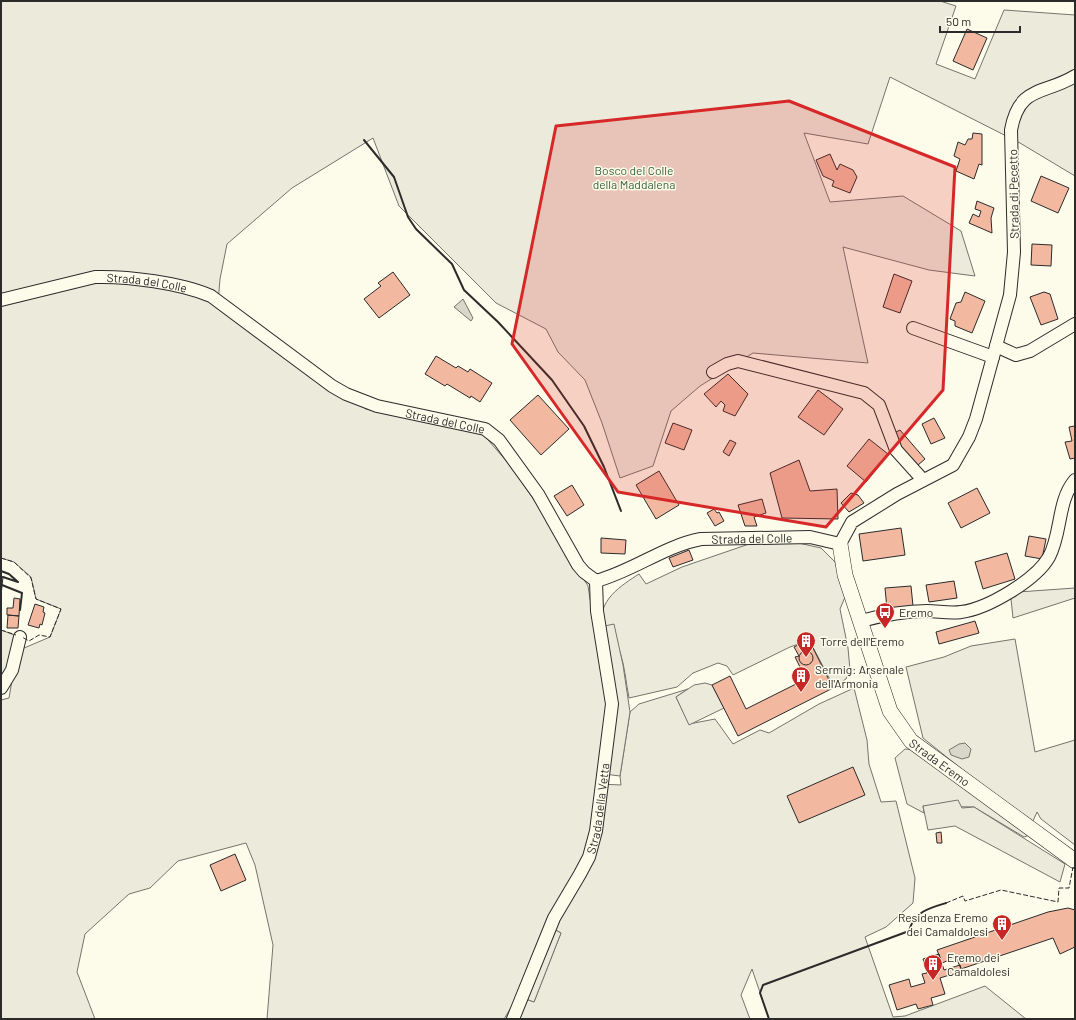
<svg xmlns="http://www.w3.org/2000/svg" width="1076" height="1020" viewBox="0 0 1076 1020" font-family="Barlow,sans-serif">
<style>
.green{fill:#ecebdb;stroke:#74746e}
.parking{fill:#eceadb;stroke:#74746e}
.water{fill:#d8d7c9;stroke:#74746e}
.building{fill:#f2b8a0;stroke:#2b2b2b}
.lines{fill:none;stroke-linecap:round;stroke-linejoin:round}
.minor-casing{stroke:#2b2b2b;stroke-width:14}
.major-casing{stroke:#2b2b2b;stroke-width:16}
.minor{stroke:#fdfbea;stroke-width:12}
.major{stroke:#fdfbea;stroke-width:15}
.fence{stroke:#2b2b2b;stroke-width:1;stroke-dasharray:5 2;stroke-linecap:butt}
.wall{stroke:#2b2b2b;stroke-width:2}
.marked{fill:#d62828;fill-opacity:0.2;stroke:#d62828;stroke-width:3;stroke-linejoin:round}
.labels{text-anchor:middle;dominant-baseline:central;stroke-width:3;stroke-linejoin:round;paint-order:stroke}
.park-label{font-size:12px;fill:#34623c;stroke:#fdfbea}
.street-label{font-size:12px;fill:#2b2b2b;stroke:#fdfbea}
.poi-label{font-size:12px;fill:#2b2b2b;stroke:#fdfbea;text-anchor:start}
</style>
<rect width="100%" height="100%" fill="#fdfbea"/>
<path class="green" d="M1,1H940L956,6L936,64L975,79L1004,10L1075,15V176L1020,143L890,77L868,144L804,133L830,202L903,196L961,231L975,276L929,270L843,247L868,363L753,353L700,386L671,411L653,466L620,478L602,423L585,380L558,352L546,329L496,303L399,206L373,138L292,188L227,244L220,279L218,303L366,409L482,433L509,464L541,510L588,586L607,706L599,784L621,785L620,776L630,712L639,704L688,689L676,697L689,724L715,719L733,744L760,730L769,733L819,704L854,688L867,740L869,764L881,802L896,801L915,878L913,903L886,927L865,937L893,1017L905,1016L985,986L1026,1019H769L752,969L741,995L750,1019H520L526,999L534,1002L561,933L545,924L518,996L504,1019H267L273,945L255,865L246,843L178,861L150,888L129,894L85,934L77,972L95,1019H1V700L9,698L17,651L50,637L61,609L36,599L31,577L14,562L1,558Z
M794,542L821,548L835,562L845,597L840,609L848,648L850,670L846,679L834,687L809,640L790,647L733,675L727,666L718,663L693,673L677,687L629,698C626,683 625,667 620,652C616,643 606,635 603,626C596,601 622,585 639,574L646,584L682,567L749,544Z
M1075,588V598L1013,618L1011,599L1018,592Z
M1,630L17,636L6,672L1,679Z
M1015,639L1035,752L1075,740V845L1041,819L1037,812L1033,821L974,779L923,738L906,667L944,657L971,646Z
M905,749L917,750L1030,835L1024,837L974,807L923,806L924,813L907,804L895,758Z"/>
<path class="parking" d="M614,624L623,665L630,712L620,776L604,774L612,714L600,627Z
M705,683L712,685L724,708L689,725L676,697L694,685Z
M958,800L962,808L974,807L1065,864L1060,882L955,826L928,830L923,806Z
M550,927L561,933L534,1002L521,997Z"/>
<path class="water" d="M463,299L473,318L471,321L454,307Z
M965,743L971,749L969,757L962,759L951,755L949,750L959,744Z"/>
<path class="building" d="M967,29L987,38L973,70L953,61Z
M973,133L982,134V165L979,164L974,179L956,171L960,159L954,156L958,142L965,145L968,139H972Z
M830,154L837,170L840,164L853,170L857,177L850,193L832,186L834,181L823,176L816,160Z
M1041,176L1069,188L1058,213L1031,201Z
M977,201L994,208L991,218L992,233L969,223L973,214L979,217L981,211L975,209Z
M1032,244L1052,245L1051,266L1031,265Z
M393,272L410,295L379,318L364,299L381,286L378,283Z
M894,274L912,281L900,313L883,307Z
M965,292L985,301L972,333L955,326V321L950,319L956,303L961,302Z
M1044,292L1050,294L1058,319L1041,325L1030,297Z
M436,356L456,368L458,366L468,372L470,369L492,383L480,402L471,396L470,398L447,384L445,386L425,374Z
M728,374L748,394L735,416L723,411L725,405L721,401L716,407L704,394Z
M818,390L843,409L824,435L798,417Z
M538,395L569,429L541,455L510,420Z
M934,418L945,438L931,444L922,424Z
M673,423L692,430L684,450L665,443Z
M1075,426V458L1070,459L1065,442L1072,441L1069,427Z
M900,430L925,459L918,465L899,446L894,433Z
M869,439L888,454L866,482L847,466Z
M730,440L736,443L729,456L723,452Z
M799,460L810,491L837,489L838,519L782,518L770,473Z
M659,471L679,505L656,519L636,485Z
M572,485L584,505L567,516L554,496Z
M977,488L990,513L961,528L948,503Z
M851,493L858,495L864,503L849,512L841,503Z
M762,499L766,513L754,517L757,526H745L738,505Z
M714,509L717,513L719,512L724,521L715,526L707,513Z
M901,528L905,555L863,561L859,534Z
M1029,536L1046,539L1042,559L1025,556Z
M601,538L626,540L625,554L601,553Z
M689,550L693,560L673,567L669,558Z
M1007,553L1015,579L983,589L975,562Z
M1,576L3,577L1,595Z
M954,581L957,598L929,602L926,585Z
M911,586L913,606L887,609L885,588Z
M14,598L20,599L19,616L7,615V608H13Z
M35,604L44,607L43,612L45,613L42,625L40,624L39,628L28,625Z
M8,615L19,616L18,628H7Z
M975,621L979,633L939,644L936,632Z
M804,642L808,651L813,648L833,688L738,736L712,685L730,676L746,709L806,679L795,657L799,656L794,647Z
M799 658a7 7 0 1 1 14 0a7 7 0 1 1-14 0Z
M853,767L865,795L799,823L787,796Z
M941,832L942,843H937L936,833Z
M235,854L246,880L221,891L210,865Z
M1068,908L1075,910V947L1060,954L1053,938L961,969L956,957L942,963L937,950L1048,912Z
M939,954L944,970L960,965L962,971L940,978L945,994L931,998L933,1005L918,1009L916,1004L897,1010L889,985L909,979L911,987L925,983L922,974L927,973L923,959Z"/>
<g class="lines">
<defs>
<g id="minor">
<path id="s1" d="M1,300L95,277C128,276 181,283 211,296L332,386L346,394L377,406L485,429L499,440L538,494L578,565L584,572L596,581C633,571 664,546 701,539L810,537L840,544L852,522L897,494L953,465L969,437L976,419L1010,295L1014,252L1011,130C1019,85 1044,95 1075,76"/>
<path d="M913,328L993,357"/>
<path d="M996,346L1016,355L1030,351L1075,324"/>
<path d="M713,372L727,364L738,361L864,393L879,405L896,450L923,480"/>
<path d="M861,621C883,615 905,611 927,611C938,611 950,614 961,612C987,609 1036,580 1049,557C1062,533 1057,501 1075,480"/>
<path d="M1,688L12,670L20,637"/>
<path id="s2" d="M513,1019L554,918L580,874L589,857L596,831L612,704L597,611L596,581"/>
</g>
<g id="major">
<path id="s3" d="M840,544L845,575L890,711L911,741L1075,861"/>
</g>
</defs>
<use href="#minor" class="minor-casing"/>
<use href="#major" class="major-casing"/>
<use href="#minor" class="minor"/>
<use href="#major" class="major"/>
<path class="fence" d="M1,558L14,562L31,578L36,599L61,609L50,637L39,635L29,641L22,637
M1,630L16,635
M946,903L963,896L965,901L1001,890L1058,902L1059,888H1069L1073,867L1075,870"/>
<path class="wall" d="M364,140L394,177L408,217L416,229L452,264L464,290L498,322L552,380L584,426L604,467L621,511
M1,571L9,574L18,582L3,577
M2,585L22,593L20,610
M769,1019L760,993L763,985L909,931C914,912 929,908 946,903"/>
</g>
<path class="marked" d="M789,101L955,167L943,390L826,527L618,492L512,344L556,126Z"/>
<defs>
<symbol id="bus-pin" viewBox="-11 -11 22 30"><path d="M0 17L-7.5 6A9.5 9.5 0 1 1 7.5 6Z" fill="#c62828" stroke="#fdfbea"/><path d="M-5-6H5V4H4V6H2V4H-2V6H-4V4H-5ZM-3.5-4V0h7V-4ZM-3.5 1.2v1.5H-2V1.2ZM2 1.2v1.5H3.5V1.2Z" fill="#fff"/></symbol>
<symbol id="building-pin" viewBox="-11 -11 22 30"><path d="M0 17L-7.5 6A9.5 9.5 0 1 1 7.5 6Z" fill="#c62828" stroke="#fdfbea"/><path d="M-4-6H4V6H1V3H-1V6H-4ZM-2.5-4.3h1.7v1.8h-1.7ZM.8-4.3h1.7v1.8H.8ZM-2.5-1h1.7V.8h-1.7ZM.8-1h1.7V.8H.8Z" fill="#fff"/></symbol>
</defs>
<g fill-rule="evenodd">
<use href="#bus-pin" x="874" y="601" width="22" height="30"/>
<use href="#building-pin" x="795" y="630" width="22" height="30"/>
<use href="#building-pin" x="790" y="665" width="22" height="30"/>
<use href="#building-pin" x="991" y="913" width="22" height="30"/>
<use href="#building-pin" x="922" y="953" width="22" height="30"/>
</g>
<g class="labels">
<g class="park-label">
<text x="634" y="170">Bosco del Colle<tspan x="634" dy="14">della Maddalena</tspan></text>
</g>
<g class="street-label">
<text transform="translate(1013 194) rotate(-91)">Strada di Pecetto</text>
<text stroke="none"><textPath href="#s1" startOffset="149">Strada del Colle</textPath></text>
<text stroke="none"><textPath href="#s1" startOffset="485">Strada del Colle</textPath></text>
<text stroke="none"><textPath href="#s1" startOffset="880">Strada del Colle</textPath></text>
<text stroke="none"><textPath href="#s3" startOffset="247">Strada Eremo</textPath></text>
<text stroke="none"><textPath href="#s2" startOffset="229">Strada della Vetta</textPath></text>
</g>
<g class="poi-label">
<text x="899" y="612">Eremo</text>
<text x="820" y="641">Torre dell'Eremo</text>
<text x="815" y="669">Sermig: Arsenale<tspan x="815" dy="14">dell'Armonia</tspan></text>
<text x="988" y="917" text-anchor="end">Residenza Eremo<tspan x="988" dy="14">dei Camaldolesi</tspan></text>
<text x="947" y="957">Eremo dei<tspan x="947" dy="14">Camaldolesi</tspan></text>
</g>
</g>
<rect width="1076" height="1020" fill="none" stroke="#2b2b2b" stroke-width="4"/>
<path d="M940 26v6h80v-6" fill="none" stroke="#2b2b2b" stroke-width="2"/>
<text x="946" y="26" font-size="12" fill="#2b2b2b" stroke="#fdfbea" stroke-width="3" paint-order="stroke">50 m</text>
</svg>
